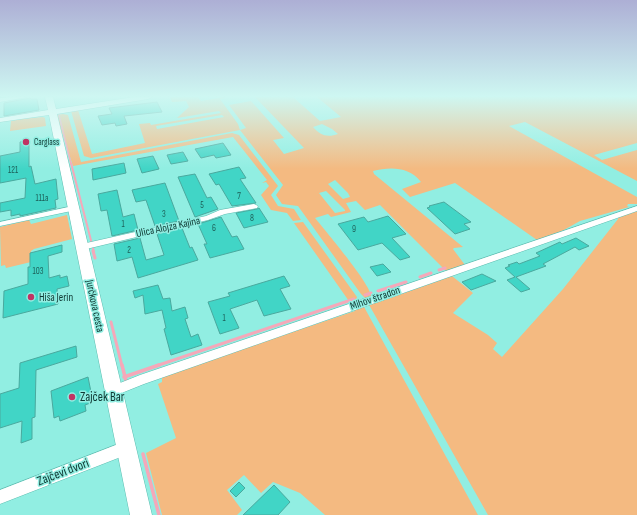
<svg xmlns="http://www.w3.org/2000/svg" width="637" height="515" viewBox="0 0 637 515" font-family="'Sofia Sans Condensed',sans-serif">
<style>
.green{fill:#f4ba81;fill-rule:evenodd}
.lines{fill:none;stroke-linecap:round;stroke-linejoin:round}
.stream-far3{stroke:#f5a8b9;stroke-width:1.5}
.stream-far2{stroke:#f5a8b9;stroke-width:2}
.stream-far1{stroke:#f5a8b9;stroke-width:3}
.stream{stroke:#f5a8b9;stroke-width:3.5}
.building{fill:#41d5c6;stroke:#4aa99e}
.street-casing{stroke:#5ebcb0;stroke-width:1}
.secondary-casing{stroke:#5ebcb0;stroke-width:1}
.street{fill:#fff;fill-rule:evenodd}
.secondary{fill:#fff;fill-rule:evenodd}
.poi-dot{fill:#c03364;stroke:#91eee2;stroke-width:1.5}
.labels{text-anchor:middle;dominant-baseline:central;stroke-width:3;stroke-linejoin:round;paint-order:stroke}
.far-poi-label{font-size:9px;fill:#0f3833;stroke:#91eee2;text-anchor:start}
.number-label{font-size:9px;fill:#1c5f58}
.street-label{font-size:11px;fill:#0f3833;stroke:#91eee2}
.poi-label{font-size:11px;fill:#0f3833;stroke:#91eee2;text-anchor:start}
.near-poi-label{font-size:13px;fill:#0f3833;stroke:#91eee2;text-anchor:start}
.near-street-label{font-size:13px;fill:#0f3833;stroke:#91eee2}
</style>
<rect width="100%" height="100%" fill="#91eee2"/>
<path class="green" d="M170,97H198L201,101L224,97L225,98L220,99L238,124L240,130L246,128L229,105L251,101L284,138L273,140L284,154L304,148L255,97H293L320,121L341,117L317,97H637V143L594,155L602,160L637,150V181L525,122L509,126L637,197V204H628L627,206L629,207L580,221L562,231L537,240L455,183L410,197L402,189L421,182C409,166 389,167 373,171L374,174L463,247L454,248L453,249L465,265L446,271L380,205L365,210L356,201L346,203L351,212L331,217L328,214L315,218C324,229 373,287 371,297L365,298L361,294L298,206L282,204L276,195L283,185L240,130L91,158L84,156L71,111L78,110L92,154L145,143L139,124L150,123L151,125L221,113L219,111L177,118L189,107L186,101L172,102ZM222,115L224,117L157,129L156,126ZM322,124L332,129L338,134C327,138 320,135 313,127ZM335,180L348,193L350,197L343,199L328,184ZM326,191L345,210V211L335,213L319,193Z
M63,114L68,115L81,162L232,133L239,135L278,186L271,195L278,206L294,209L301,220L293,221L287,213L271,210L261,195L269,186L266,182L262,183L267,180L233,137L73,166L57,117V115Z
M43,117L45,118L46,126L10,131L11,121L0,123L22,119Z
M637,210V515H488L368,303L374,301L376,303L452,276L473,293L453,313L488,335L497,343L493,349L502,357L563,289L618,219V216Z
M67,215L72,239L34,249L31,251V262L6,268L5,265L1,266L0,227L29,220L31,224Z
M303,222L357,297L356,301L351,304L294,223Z
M363,305L478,515H325L300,493L273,482L261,493L244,475L227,490L242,510L237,515H162L146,453L176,438L158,384L162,382V376L355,311L354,308Z"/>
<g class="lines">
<path class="stream-far3" d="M59,115L71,164"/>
<path class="stream-far2" d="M71,163L94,252"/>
<path class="stream-far1" d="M93,251L95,258
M439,270L445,268
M420,277L431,273
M378,291L406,282
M365,295L371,293
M111,322L122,366
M156,366L354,299"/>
<path class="stream" d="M122,365L126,381
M124,377L159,365
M143,454L159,515"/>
</g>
<path class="building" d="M30,98L31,99H37L39,110L4,116V103Z
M157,102L162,112L124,116L127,124L116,126L115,123L102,125L98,116L112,114L109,108Z
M29,140V167L31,166L35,184L56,179L58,199L55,200L56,208L20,216V214L11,216V210L0,212V203L25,198L26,178L0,183V156L20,152V142Z
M223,143L231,155L216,158L214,155L201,158L195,149Z
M183,152L188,161L171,164L167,155Z
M153,156L159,169L142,173L137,159Z
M124,163L126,173L93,180L92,169Z
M239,167L246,178L240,179L256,203L232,206L219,184L216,185L209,174Z
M195,174L207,198L211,197L218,209L195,217L178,177Z
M165,183L179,221L155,226L146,200L136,202L132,190Z
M117,190L123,217L134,214L138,230L112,236L107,210L101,211L98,194Z
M444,202L471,222L464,224L470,229L455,234L427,208L430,207L429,206Z
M259,208L268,222L244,228L236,213L257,209Z
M388,216L406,234L392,238L410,257L400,260L382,243L358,250L338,224L364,217L368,222Z
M221,217L232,237L237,236L244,249L210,258L204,244H207L198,224Z
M182,228L190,248L192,247L198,260L138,278L132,257L117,261L114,244L140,238L146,260L164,255L157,234Z
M576,238L589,246L579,250L575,247L543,264L546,266L516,277L530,289L521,292L507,280L515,277L505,268L510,266L508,265L517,262L519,264L540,256L536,253L560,242L562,244Z
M62,245V252L48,256L49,278L60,275V278L67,276L69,286L57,289L58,304L3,318L4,291L28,284V267H30V253Z
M383,264L391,272L377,276L370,267Z
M482,274L496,281L471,290L462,282Z
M284,276L290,286L280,289L291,309L264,316L257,300L230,309L239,328L220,334L208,302L230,296L228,293Z
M158,285L163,299L170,298L172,311L185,307L188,318L185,319L191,337L198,334L202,345L171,355L164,329L166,328L162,310L145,314L143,295L135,298L133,291Z
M76,346L77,357L36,370L35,417L32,418V439L21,443L22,421L0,428V394L19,388L20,363Z
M88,377L93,402L85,405L86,411L60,421L59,416L54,418L51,391Z
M239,482L245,488L236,497L230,491Z
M274,485L290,502L278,515H243Z"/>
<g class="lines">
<defs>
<path id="street" d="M13,97H27L0,102V98Z
M254,204L258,206L257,208L225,214L208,220L82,250L78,247L82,244L206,216L220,210Z
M73,206L77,208L76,210L0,226V222Z
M637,206V211L144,384L114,396L110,395L108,391L110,387L140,375Z
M126,441L131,443L133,448L131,453L0,504V490Z"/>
<path id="secondary" d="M45,97H53L56,109L134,97H152L148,99L57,114L152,515H130L49,115L0,122V118L48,110Z"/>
</defs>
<use href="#street" class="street-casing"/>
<use href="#secondary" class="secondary-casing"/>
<use href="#street" class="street"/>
<use href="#secondary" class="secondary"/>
</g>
<linearGradient id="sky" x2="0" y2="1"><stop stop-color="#adafd5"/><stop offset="0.57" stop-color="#cef7f2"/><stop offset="1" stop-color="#cef7f2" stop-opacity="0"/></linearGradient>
<rect width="637" height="169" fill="url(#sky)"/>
<g class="poi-dot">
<circle cx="26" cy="142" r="4"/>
<circle cx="31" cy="297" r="4"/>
<circle cx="72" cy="397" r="4"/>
</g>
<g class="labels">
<g class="far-poi-label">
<text x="34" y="142">Carglass</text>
</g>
<g class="number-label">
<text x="13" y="170">121</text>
<text x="239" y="196">7</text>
<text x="42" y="198">111a</text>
<text x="202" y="205">5</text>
<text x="164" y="214">3</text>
<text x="252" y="218">8</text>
<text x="123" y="224">1</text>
<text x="214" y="228">6</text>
<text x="354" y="229">9</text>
<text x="129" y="250">2</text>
<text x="38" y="271">103</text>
<text x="224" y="318">1</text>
</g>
<g class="street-label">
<text transform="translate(168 227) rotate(-12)">Ulica Alojza Kajina</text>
<text transform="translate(375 298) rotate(-19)">Mihov štradon</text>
<text transform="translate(95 306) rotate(78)">Jurčkova cesta</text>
</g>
<g class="poi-label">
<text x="39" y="297">Hiša Jerin</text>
</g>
<g class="near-poi-label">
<text x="80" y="397">Zajček Bar</text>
</g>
<g class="near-street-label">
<text transform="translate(63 472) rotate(-21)">Zajčevi dvori</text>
</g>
</g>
</svg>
